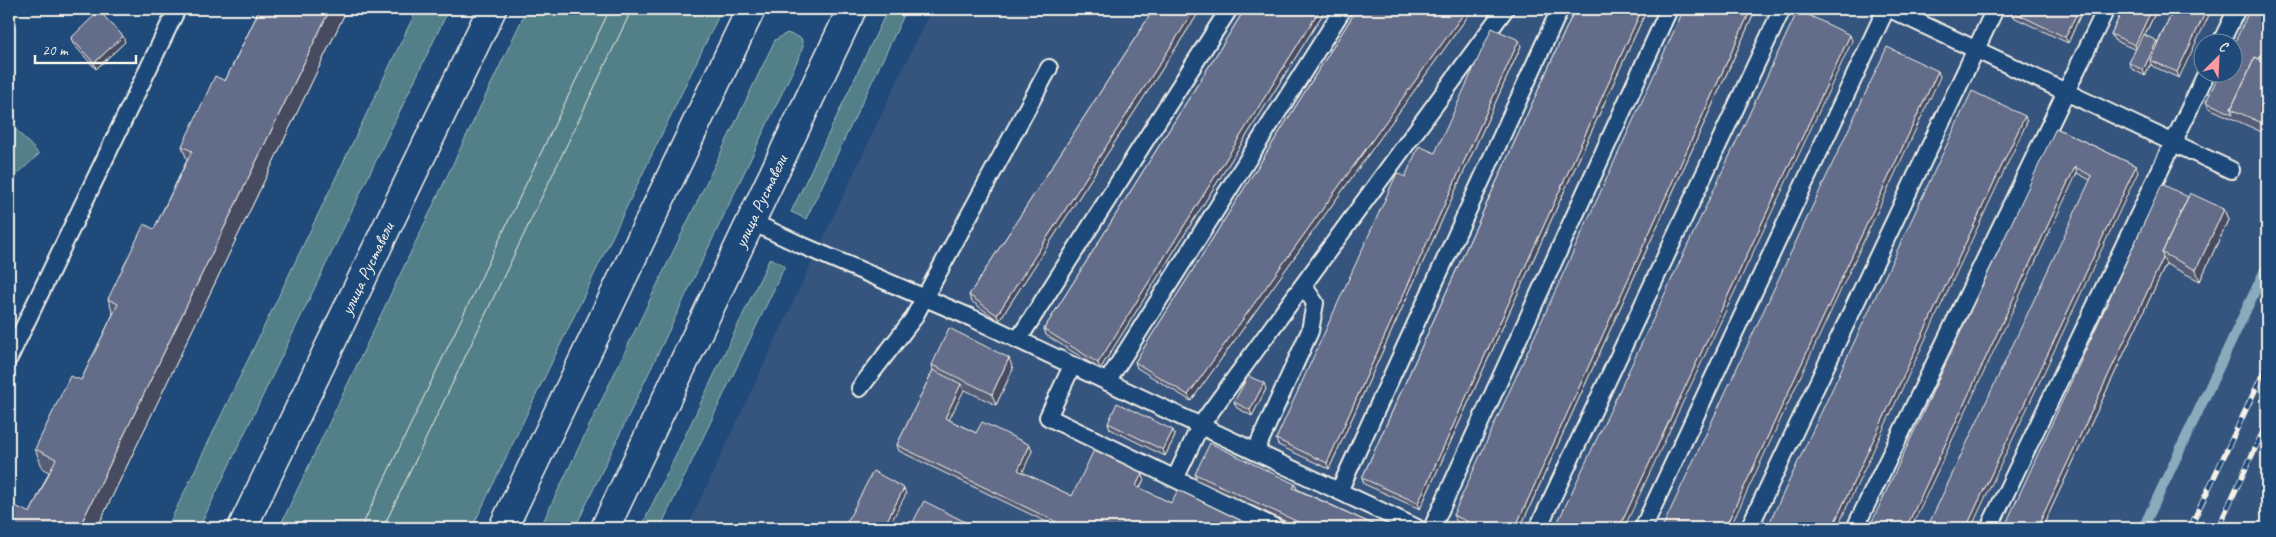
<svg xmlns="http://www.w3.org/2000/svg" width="2276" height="537" viewBox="0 0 2276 537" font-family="Caveat,sans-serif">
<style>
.built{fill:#34547e;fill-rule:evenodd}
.green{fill:#527f88;stroke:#a3b8b8}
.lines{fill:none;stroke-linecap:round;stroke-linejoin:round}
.stream{stroke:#8aabbb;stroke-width:10}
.service-casing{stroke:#f4f1e8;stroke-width:20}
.minor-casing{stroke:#f4f1e8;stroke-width:31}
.primary-casing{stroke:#f4f1e8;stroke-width:31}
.service{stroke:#1f4a7a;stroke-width:16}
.minor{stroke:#1f4a7a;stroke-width:28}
.primary{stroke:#1f4a7a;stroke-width:28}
.tram{stroke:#f4f1e8;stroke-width:1}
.rail-casing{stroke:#f4f1e8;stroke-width:5.5}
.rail{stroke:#1f4a7a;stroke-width:4;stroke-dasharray:11;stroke-linecap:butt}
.wall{fill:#565d76;stroke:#f4f1e8}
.shaded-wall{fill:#464c60;stroke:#f4f1e8}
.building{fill:#646c89;stroke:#f4f1e8}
.labels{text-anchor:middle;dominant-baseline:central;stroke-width:4.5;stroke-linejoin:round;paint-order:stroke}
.street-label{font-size:18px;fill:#f4f1e8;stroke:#1f4a7a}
</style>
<rect width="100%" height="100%" fill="#1f4a7a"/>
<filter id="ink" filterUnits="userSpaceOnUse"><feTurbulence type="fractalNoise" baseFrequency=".02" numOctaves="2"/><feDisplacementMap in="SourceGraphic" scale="10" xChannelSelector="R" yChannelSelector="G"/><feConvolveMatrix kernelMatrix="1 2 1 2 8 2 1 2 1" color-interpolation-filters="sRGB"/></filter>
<g filter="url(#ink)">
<path class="built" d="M931,9H2267V528H687ZM2204,42H2234V72H2204Z"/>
<path class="green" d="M417,9H449L199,528H167Z
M527,9H722L472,528H279Z
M888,9H907L806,219L791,212Z
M787,33L801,38L803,45L801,53L575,528H540L775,40Z
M9,122L39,154L9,182Z
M770,258L785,266L660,528H641Z"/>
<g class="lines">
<path class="stream" d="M2143,528L2266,268"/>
<defs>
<path id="service" d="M1890,9L2231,170
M2221,42L2237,9
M752,222L801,245L972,318L1417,528
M1018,340L1229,9
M9,358L177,9
M1072,366L1048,417L1276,528
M1107,382L1343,9
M860,388L913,319L1049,68
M1255,452L1310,331L1315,303L1303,285
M1175,479L1200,426L1505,9
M1339,491L1560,9
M1432,528L1669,9
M1538,528L1782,9
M1643,528L1886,9
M1749,528L1995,9
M1855,528L2106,9
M1989,528L2207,72"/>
<g id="minor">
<path id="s1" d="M242,528L492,9"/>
</g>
<g id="primary">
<path d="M503,528L751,9"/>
<path id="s2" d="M605,528L852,9"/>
</g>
</defs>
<use href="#service" class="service-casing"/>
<use href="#minor" class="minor-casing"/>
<use href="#primary" class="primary-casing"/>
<use href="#service" class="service"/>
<use href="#minor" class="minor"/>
<use href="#primary" class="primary"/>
<path class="tram" d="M361,528L610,9
M383,528L632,9"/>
<defs>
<path id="rail" d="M2190,528L2267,365
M2218,528L2267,423"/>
</defs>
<use href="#rail" class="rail-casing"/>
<use href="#rail" class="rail"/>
</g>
<path class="wall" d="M257,9H347L97,528H9L30,513L49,472L43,469L35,449L81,380L113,314L108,299L154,229L187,160L182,146L225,81L258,13Z
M1154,9H1201L999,321L971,301L969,295Z
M1245,9H1326L1100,369L1046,335L1044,329Z
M1357,9H1473L1191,401L1137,368L1135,362Z
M1575,9H1647L1420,509L1364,484L1362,478Z
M1756,9L1520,528H1471L1456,521L1453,515Z
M2083,9L2068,43L2013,17L2011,11Z
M2123,9H2157L2145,35L2157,43L2174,9L2179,78L2152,66L2151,63L2145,76L2132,69L2129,63L2136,50L2114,40L2111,34Z
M2267,9V51L2263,61L2267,63V131L2266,134L2209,108L2206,102Z
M71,38L125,42L96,69L73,44Z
M1521,46L1329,469L1278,445L1276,439L1405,177L1435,153Z
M2056,128L2136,166L2138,172L2090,180L2077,173Z
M2188,197L2224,209L2228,220L2200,281L2166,264L2042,528H2004Z
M932,365L1013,369L996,405L963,389L949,420L976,433L1030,445L1032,451L1022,472L1072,496L1142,473L1144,479L1140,488L1171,503L1256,528H1059L899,451L897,445L933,370Z
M1266,389L1252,416L1237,408L1234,402Z
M1108,423L1175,436L1165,456L1110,429Z
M1195,474L1295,484L1297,489L1381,528H1300L1197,480Z"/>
<path class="shaded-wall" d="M330,9H347L97,528H79Z
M1195,9H1201L999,321L997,315Z
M1320,9H1326L1100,369L1098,363Z
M1467,9H1473L1191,401L1188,395Z
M1642,9H1647L1420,509L1418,503Z
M1751,9H1756L1520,528H1515Z
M2079,9H2083L2068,43L2065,37Z
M2152,9H2157L2137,51L2135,45Z
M2207,9H2212L2179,78L2177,72Z
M1850,35L1852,41L1624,528H1619Z
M123,36L125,42L96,69L94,63Z
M1519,40L1521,46L1329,469L1327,463Z
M2157,41L2159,47L2150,60L2151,63L2145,76L2143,70Z
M2267,41V51L2239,112L2234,111Z
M1938,71L1940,77L1730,528H1725Z
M2267,112V131L2266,134L2262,123Z
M2025,116L2027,122L1837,528H1832Z
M2136,166L2138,172L1971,528H1966Z
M2075,167L2077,173L1911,528H1906Z
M2224,209L2228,220L2200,281L2196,270Z
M2163,258L2166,264L2042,528H2037Z
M1009,358L1013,369L996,405L992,394Z
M1264,383L1266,389L1252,416L1250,410Z
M961,384L964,390L947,424L945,418Z
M1173,430L1175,436L1165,456L1163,450Z
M1030,445L1032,451L1021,476L1018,470Z
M1142,473L1144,479L1138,492L1136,486Z
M904,488L906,494L888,528H883Z"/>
<path class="building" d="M260,9H330L79,528H9V503L30,513L56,459L35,449L70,376L81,380L118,304L108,299L144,224L154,229L192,151L182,146L194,121L215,76L225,81Z
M1154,9H1195L997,315L969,295Z
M1245,9H1320L1098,363L1044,329Z
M1357,9H1467L1188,395L1135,362Z
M1575,9H1642L1418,503L1362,478Z
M1684,9H1751L1515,528H1482L1453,515Z
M2012,9H2079L2065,37L2011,11Z
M2123,9H2152L2135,45L2111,34Z
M2174,9H2207L2177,72L2150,60Z
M2250,9H2267V41L2259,59L2255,57L2231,109L2233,114L2206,102L2220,72H2234V44Z
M1798,10L1850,35L1619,528H1555Z
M99,11L123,36L94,63L71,38Z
M1492,28L1519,40L1327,463L1276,439L1397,173L1405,177L1419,146L1435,153Z
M2143,34L2157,41L2143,70L2129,63Z
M1887,47L1938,71L1725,528H1662Z
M2255,57L2267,63V112L2262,123L2231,109Z
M1972,91L2025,116L1832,528H1767Z
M2056,128L2136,166L1966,528H1927L2092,176L2075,167L1906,528H1869Z
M2162,184L2188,197L2162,253L2163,258L2037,528H2004Z
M2190,193L2224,209L2196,270L2162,253Z
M949,328L1009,358L992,394L932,365Z
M933,370L961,384L945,418L976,433L982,422L1030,445L1018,470L1072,496L1094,450L1142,473L1136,486L1171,503L1178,490L1256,528H1069L897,445Z
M1248,376L1264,383L1250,410L1234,402Z
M1117,403L1173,430L1163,450L1108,423Z
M1210,443L1295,484L1293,488L1381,528H1311L1195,474Z
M873,471L904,488L883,528H844Z
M924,501L977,528H910Z"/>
</g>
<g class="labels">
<g class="street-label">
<text stroke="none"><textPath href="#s2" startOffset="362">улица Руставели</textPath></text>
<text stroke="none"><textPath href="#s1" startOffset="288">улица Руставели</textPath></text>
</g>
</g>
<rect width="2276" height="537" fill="none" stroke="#1f4a7a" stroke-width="30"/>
<rect x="15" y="15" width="2246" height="507" fill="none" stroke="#f4f1e8" stroke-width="2" filter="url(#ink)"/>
<g transform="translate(2218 58) rotate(24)"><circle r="24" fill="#1f4a7a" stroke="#748da6"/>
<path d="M0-4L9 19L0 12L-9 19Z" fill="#ff9aa2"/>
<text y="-8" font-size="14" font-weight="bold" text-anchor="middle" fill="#f4f1e8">С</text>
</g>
<path d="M35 55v8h101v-8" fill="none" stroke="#f4f1e8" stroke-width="2.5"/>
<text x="42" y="55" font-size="15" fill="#f4f1e8" stroke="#1f4a7a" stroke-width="4" paint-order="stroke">20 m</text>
</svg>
